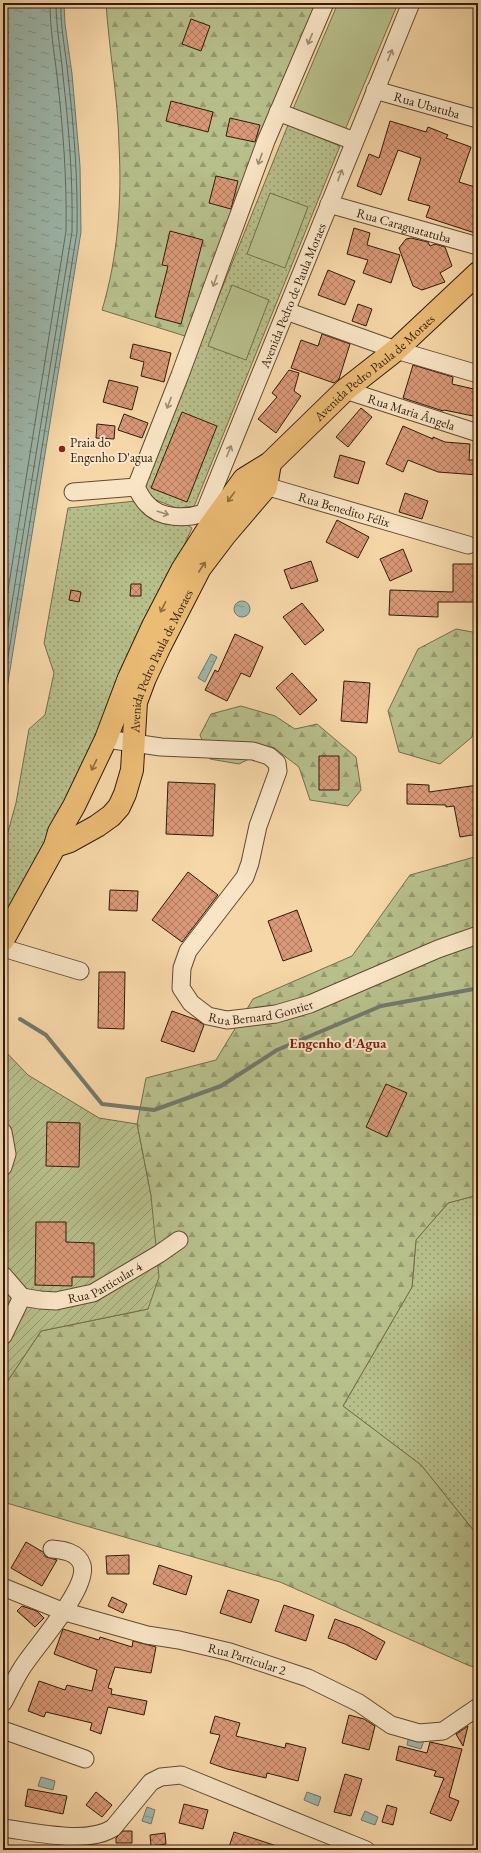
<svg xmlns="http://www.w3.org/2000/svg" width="481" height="1853" viewBox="0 0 481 1853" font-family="'EB Garamond',serif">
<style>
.grass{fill:url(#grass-dots);stroke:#746d4a}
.forest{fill:url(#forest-firs);stroke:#746d4a}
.park{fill:#b7bf8b;stroke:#746d4a}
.garden{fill:url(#garden-furrows);stroke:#746d4a}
.water{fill:url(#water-ripples);stroke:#71796b}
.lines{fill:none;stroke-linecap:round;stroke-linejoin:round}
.shore{stroke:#666a5b;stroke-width:1}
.stream{stroke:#71796b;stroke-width:4}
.building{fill:url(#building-cross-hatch);stroke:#301b09}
.minor-casing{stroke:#624a31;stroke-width:19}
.major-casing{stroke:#301b09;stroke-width:24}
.minor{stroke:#f9e5c6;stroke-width:17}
.major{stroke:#ebbc74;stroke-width:22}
.oneway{stroke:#9f8a71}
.oneway2{stroke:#8e6c3e}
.poi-dot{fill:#8f2418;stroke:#f9e5c6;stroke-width:1.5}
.labels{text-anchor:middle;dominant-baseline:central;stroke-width:4;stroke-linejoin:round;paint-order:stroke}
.street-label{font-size:13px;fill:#301b09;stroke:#f9e5c6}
.poi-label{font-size:13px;fill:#301b09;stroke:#f9e5c6;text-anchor:start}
.neighbourhood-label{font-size:14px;font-weight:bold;fill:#7a1f14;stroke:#f9e5c6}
</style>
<defs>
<pattern id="grass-dots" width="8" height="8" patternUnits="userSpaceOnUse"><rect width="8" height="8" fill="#b7bf8b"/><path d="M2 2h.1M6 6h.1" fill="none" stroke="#959a70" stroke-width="1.8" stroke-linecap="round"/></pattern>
<pattern id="forest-firs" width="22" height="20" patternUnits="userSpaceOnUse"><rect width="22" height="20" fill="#b7bf8b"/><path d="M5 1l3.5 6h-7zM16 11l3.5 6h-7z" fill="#959a70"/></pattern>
<pattern id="garden-furrows" width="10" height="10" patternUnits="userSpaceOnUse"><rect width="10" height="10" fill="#b7bf8b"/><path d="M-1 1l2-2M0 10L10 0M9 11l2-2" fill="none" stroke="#959a70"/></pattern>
<pattern id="water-ripples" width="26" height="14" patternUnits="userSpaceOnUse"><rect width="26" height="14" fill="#9db8ad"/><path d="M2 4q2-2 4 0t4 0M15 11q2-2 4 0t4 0" fill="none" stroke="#80958b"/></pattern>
<pattern id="building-cross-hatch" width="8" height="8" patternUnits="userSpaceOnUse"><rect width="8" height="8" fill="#d99877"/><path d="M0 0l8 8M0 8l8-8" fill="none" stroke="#b07b60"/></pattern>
</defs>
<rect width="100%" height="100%" fill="#f6d7a8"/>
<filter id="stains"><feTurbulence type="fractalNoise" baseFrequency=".005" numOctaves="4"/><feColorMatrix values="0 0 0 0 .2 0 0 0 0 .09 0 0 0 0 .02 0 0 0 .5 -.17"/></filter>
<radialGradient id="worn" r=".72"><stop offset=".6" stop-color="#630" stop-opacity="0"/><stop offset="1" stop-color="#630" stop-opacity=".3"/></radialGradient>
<path class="grass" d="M288,125L340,146L191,514L139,493Z
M136,501L144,514L169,523L181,521L192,528L91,748L3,930V850L16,803L29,729L45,715L54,673L44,643L68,508Z
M478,1195V1536L421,1465L343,1406L412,1287L416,1240L448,1203Z"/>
<path class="forest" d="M106,3H316L185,336L102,310C118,257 122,200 119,145C118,97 109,50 106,3Z
M456,629L478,633V700L472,737L440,764L399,752L388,711L418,649Z
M241,706L275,716L295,729L317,724L356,757L361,790L348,806L310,800L299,767L273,747L239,764L210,759L200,735L211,714Z
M478,856V1195L448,1203L416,1240L412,1287L343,1406L421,1465L478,1536V1667L470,1666L280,1582L3,1502V1388L41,1331L148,1309L151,1196L137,1124L146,1078L216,1060L253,999L352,956L410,875Z"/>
<path class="park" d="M338,3H398L345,130L293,109Z
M270,193L308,207L285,268L247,254Z
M232,285L269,300L246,360L208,346Z"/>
<path class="garden" d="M3,1049L28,1075L99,1118L137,1124L151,1196L159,1277L148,1309L41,1331L3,1388Z"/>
<path class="water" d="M3,3H64L65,24L72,74L80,166L81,232L3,713Z
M234 609a8 8 0 1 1 16 0a8 8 0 1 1-16 0Z
M211,654L217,657L205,682L198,678Z
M409,1736L424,1740L421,1749L407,1745Z
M41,1777L55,1781L53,1790L38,1786Z
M307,1792L321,1797L318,1806L304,1800Z
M147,1807L155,1810L151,1824L142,1821Z
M365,1811L378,1817L375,1825L361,1820Z"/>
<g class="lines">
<path class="shore" d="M3,621L66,231C67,179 63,127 57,76C54,51 50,28 50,3
M3,658L72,232C73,180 69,128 63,76C61,52 56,28 56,3
M3,688L77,232C78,180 74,128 68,76C66,52 60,28 61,3"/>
<path class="stream" d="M20,1019L46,1035L102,1104L154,1110L221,1086L277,1050L381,1006L474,989L478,990"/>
</g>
<path class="building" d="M191,19L210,26L201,51L182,44Z
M171,101L213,112L208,132L166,121Z
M230,118L260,125L255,142L226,136Z
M390,121L426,132L428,127L448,135L446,138L471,147L459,182L478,188V234L426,217L430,206L408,200L421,158L398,150L381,195L357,186L369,154L379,158Z
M216,176L238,181L231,209L209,203Z
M354,228L370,233L367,245L400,255L391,283L363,273L368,260L347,254Z
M170,231L203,240L181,324L155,317L168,266L162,265Z
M411,238L428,242L430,246L435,244L445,247L452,266L440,273L445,282L422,290L413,286L399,248L406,239Z
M328,270L355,281L345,305L318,295Z
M358,304L372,309L366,326L352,321Z
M322,334L350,344L339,379L334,383L291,368L301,340L318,346Z
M133,344L171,353L164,382L141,376L144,362L130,358Z
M413,365L453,377L452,384L478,390V417L444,410L443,411L403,398Z
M289,370L299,373L294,391L301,396L276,433L258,419L277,397L272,393Z
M109,380L138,387L132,410L103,402Z
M361,408L372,417L348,447L336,437Z
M182,412L217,426L187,502L151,488Z
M124,414L148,423L142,438L118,430Z
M97,424L115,426L114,439L96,438Z
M403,426L433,439V437L445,442L470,444L469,460H478V475L438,472L408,460L403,472L386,464Z
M340,455L365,462L358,484L334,477Z
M405,493L428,501L422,519L399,512Z
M337,520L369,537L358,558L326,542Z
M403,549L412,571L390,581L380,559Z
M311,561L318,581L291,589L284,570Z
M453,564H478V602H438V617L389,615L390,590L453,592Z
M131,584H141V596H130Z
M71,590L81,592L79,602L69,600Z
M302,603L324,630L305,645L283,617Z
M235,634L263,647L250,677L241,673L227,701L205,690L215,670L218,672Z
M292,673L317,700L300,715L276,688Z
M344,681L370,683L367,723L341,721Z
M319,756H339V790H319Z
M168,782L215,784L213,836L166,834Z
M407,784L429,785V792L478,785V834L460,837L454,806L446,807V805L407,804Z
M188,872L218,895L182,942L152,920Z
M110,890L138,891L137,911L109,910Z
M297,910L312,951L283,961L268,921Z
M99,972H125L124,1029L98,1028Z
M172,1011L197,1020L204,1025L194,1052L161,1041Z
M386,1084L407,1093L387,1137L366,1127Z
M47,1122L80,1123L79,1167L46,1166Z
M36,1222H66V1242L94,1243V1277H72V1286L35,1285Z
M26,1542L43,1552L46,1557L57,1560L42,1586L11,1568Z
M129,1555V1574H107L106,1556Z
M159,1565L192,1576L186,1595L153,1584Z
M228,1590L259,1600L251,1623L220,1613Z
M112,1597L127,1604L123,1613L108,1606Z
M284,1605L314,1615L306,1641L275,1631Z
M22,1606L37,1611L44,1618L35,1627L17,1611Z
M335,1619L360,1628L385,1642L376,1660L345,1644L328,1638Z
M63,1629L99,1640L100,1637L132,1647L133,1641L156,1647L151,1673L115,1667L108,1688L112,1689L111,1694L147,1701L144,1715L108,1707L101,1734L90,1730L92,1723L46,1712L44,1717L28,1711L39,1681L65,1690L67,1685L92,1691L97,1670L54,1654Z
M349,1715L364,1719L375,1726L369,1750L342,1743Z
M215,1716L240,1723L236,1736L285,1748L286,1743L306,1748L298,1781L267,1773L266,1778L227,1769L210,1763L220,1735L210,1733Z
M468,1726L463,1746L456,1734Z
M430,1742L462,1749L449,1797L459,1801L451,1821L430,1813L444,1778L434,1776L436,1771L396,1760L399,1746L427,1753Z
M345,1774L362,1779L351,1816L334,1812Z
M28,1789L67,1796L63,1814L25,1806Z
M96,1792L112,1805L102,1817L86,1805Z
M184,1804L208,1810L203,1829L179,1823Z
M387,1805L397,1808L393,1825L382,1822Z
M123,1831H132V1843H116V1838Z
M234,1832L283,1848V1850H228Z
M165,1833L166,1844L151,1846L150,1835Z"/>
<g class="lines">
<defs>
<g id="minor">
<path id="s1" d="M375,90L478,119"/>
<path d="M278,112L354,141"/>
<path id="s2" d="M329,204L478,246"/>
<path d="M286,311L396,350L478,374"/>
<path id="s3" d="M345,390L478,433"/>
<path id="s4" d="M255,483L468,545"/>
<path d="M136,487L180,375L266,141L325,3"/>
<path d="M136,487C139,493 142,499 147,504C160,519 186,519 204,513"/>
<path d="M73,492L136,487"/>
<path id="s5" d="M204,513L411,3"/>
<path id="s6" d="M106,739L161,747L253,751L269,756L277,763L278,771L258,826L250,863L245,877L188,951L182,968L181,988L191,1003L208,1016L227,1020L276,1014L310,1004L438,949L478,935"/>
<path d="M3,948L80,971"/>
<path d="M3,1132L7,1154L3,1167"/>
<path d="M3,1275L22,1297"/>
<path id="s7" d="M22,1297L40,1300L56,1301L93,1293L159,1254L179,1240"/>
<path d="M3,1336L22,1297"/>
<path id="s8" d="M3,1587L62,1611L147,1635L179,1640L230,1652L308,1678L359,1703L391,1725L419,1733L443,1731L478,1707"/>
<path d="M3,1703C9,1692 15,1679 22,1668C35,1647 89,1588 82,1565C78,1552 63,1550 52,1549"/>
<path d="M3,1730L85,1759"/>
<path d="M3,1828C34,1832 87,1845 113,1828L151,1782L161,1777L181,1775L366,1850"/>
</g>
<g id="major">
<path id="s9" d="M55,846L70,841L97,826L111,816L119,807L125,794L132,770L136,702L145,678L160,646L200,568L225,535L266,487L270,463"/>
<path id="s10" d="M3,940L55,846L59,832L74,806L106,739L129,678L153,626L182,570L210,526L244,479L270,463L345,390L396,350L478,273"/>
</g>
</defs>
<use href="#minor" class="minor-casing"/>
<use href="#major" class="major-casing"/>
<use href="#minor" class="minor"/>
<use href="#major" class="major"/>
</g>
<defs><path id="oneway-shaft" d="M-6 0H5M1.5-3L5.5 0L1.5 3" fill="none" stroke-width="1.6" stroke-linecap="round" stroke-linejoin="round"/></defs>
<g class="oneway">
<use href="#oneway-shaft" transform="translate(310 39) rotate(113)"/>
<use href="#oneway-shaft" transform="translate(390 55) rotate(-68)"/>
<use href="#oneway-shaft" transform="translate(260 159) rotate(110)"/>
<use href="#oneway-shaft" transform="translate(340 175) rotate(-70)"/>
<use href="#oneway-shaft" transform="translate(215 281) rotate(110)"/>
<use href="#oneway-shaft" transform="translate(169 403) rotate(111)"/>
<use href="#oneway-shaft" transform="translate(229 451) rotate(-68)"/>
<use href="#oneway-shaft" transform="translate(163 513) rotate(17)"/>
</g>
<g class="oneway2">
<use href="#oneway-shaft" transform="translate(231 497) rotate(126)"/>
<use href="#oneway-shaft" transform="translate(202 567) rotate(-57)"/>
<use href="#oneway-shaft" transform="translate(163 607) rotate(117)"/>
<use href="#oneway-shaft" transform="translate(94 765) rotate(116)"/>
</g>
<circle class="poi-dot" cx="62" cy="449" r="4"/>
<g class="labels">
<g class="street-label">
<text stroke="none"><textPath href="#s1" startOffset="54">Rua Ubatuba</textPath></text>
<text stroke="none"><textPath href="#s2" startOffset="78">Rua Caraguatatuba</textPath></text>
<text stroke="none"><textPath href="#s5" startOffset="235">Avenida Pedro de Paula Moraes</textPath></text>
<text stroke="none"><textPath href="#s10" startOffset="694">Avenida Pedro Paula de Moraes</textPath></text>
<text stroke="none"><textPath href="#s3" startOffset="70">Rua Maria Ângela</textPath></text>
<text stroke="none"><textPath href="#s4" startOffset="93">Rua Benedito Félix</textPath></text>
<text stroke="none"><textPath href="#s9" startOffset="230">Avenida Pedro Paula de Moraes</textPath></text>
<text stroke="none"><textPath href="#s6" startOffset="519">Rua Bernard Gontier</textPath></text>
<text stroke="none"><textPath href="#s7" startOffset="87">Rua Particular 4</textPath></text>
<text stroke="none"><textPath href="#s8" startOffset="255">Rua Particular 2</textPath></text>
</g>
<g class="poi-label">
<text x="70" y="442">Praia do<tspan x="70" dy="15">Engenho D'agua</tspan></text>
</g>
<g class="neighbourhood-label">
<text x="338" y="1043">Engenho d'Agua</text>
</g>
</g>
<rect width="481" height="1853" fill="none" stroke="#f6d7a8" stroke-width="16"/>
<rect x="4" y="4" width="473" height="1845" fill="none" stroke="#301b09" stroke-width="2"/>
<rect x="8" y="8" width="465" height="1837" fill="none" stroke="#301b09"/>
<rect width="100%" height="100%" filter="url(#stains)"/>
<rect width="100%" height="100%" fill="url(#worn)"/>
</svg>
